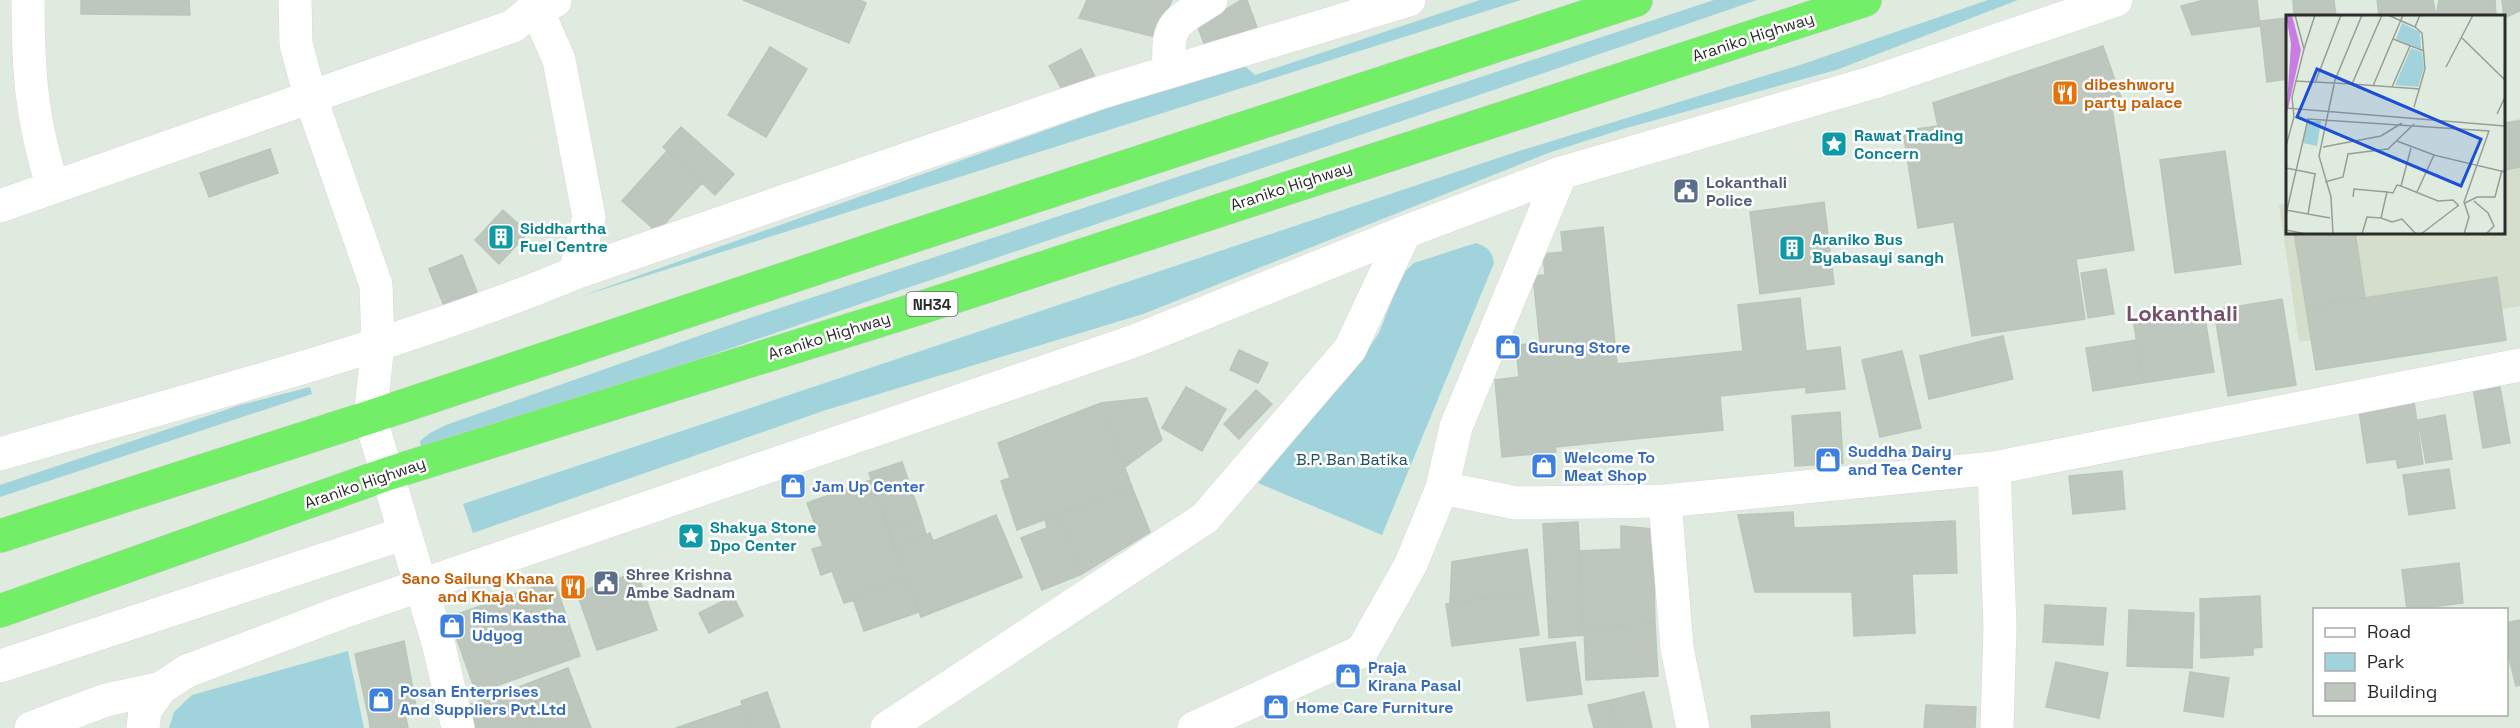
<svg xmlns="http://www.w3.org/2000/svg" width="2520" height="728" viewBox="0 0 2520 728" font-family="'Space Grotesk',sans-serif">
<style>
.medical{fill:#d5ddcb}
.green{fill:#a1d3dc}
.building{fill:#bec7be;stroke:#b8c7ba;stroke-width:1.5}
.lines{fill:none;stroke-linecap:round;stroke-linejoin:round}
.minor-casing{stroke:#e2d4de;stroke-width:34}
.highway-casing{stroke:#ccc;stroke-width:34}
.minor{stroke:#fff;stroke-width:33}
.highway{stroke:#72ee67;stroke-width:33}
.labels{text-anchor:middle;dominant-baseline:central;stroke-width:5;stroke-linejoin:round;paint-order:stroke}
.shield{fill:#fff;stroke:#6b6b6b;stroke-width:1.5}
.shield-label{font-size:15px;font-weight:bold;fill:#2b2b2b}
.street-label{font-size:16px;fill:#2b2b2b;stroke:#fff}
.food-label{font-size:16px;font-weight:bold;fill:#c56008;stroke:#fff;text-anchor:start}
.culture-label{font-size:16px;font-weight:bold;fill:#0d838f;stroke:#fff;text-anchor:start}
.service-label{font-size:16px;font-weight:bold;fill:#4e5e75;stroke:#fff;text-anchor:start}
.shop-label{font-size:16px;font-weight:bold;fill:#366cbe;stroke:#fff;text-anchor:start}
.park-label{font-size:16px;fill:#224f61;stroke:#fff}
.district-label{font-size:22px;font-weight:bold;fill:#77506b;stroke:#fff}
.inset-road{fill:none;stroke:#979e97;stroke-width:1.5}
.view{fill:#1d4ed8;fill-opacity:0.15;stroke:#1d4ed8;stroke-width:3}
.inset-edge{fill:none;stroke:#2b2b2b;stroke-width:3}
</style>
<rect width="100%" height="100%" fill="#dfebdf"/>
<path class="medical" d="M2520,119V306L2299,342L2279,205L2287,203L2288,232H2504V122Z"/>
<path class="green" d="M1480,0H1521L579,297L1239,61L1255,75Z
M1714,0H1757C1313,153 866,299 422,455L420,441L430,433L446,425L741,321Z
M1988,0H2018L1836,70L1623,129L1551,152L1143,314L826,410L473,533L463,504L1522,150L1803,64Z
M1476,243C1488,247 1492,251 1494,263L1382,535L1258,483L1361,360L1379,333L1402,274L1414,263Z
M310,387L312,394L0,497V485L240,405Z
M348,651L364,728H169L174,712L192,695Z"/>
<path class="building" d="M81,0H189L190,15L81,14Z
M743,0H860L866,3L849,43Z
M1087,0H1172L1156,37L1079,18Z
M1241,0H1247L1259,33L1205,46L1198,27Z
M2204,0H2257L2260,26L2192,35L2181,6Z
M2293,0H2334L2336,16H2294Z
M2377,0H2433L2436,16H2379Z
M2439,0H2495L2496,16H2436Z
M2502,0H2520V11L2504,18Z
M2288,18V79L2267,82L2260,21Z
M2103,46L2124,106L2112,108L2134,250L2076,259L2085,319L1972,336L1954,222L1918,228L1903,131L1938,126L1933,103Z
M770,47L807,69L766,137L728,115Z
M1081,49L1095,77L1064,93L1049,66Z
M2520,121V167L2504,170V123Z
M681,127L734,174L715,195L663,147Z
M270,149L278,173L209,197L200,173Z
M667,151L702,183L657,232L622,201Z
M2225,151L2241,264L2175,273L2160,160Z
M1824,202L1834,284L1760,294L1750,212Z
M503,210L528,233L499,264L475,240Z
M1603,227L1617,364L1743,351L1738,305L1800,298L1806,351L1840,347L1845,389L1806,393V387L1720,396L1723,430L1555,447L1556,452L1502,457L1495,380L1519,377L1516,345L1540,343L1533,276L1545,275L1543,254L1563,252L1561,232Z
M2294,232H2355L2365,298L2306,307Z
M462,255L477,292L444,306L429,269Z
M2106,269L2114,314L2088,318L2081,273Z
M2497,277L2506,340L2316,370L2306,307Z
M2282,299L2296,385L2228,396L2214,310Z
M2203,307L2214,372L2143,383L2133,318Z
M2003,336L2013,379L1929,399L1920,356Z
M2136,340L2143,383L2093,391L2086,348Z
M1239,350L1268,363L1258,383L1230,370Z
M1902,351L1921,428L1880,437L1862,360Z
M2498,376L2510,443L2483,448L2472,381Z
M1186,387L1226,409L1202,451L1162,428Z
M1256,390L1272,404L1239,439L1224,424Z
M2413,395L2423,464L2398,468L2396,459L2367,463L2358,404Z
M1147,398L1162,440L1125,467L1101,403Z
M1101,403L1132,487L1017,530L1001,481L1010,478L998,443Z
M1840,412L1843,463L1795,466L1792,416Z
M2445,415L2452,459L2426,463L2418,420Z
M902,462L921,517L888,528L869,473Z
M2449,469L2455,508L2409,515L2403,475Z
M2122,471L2125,509L2073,514L2069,476Z
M871,480L906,577L852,596L854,600L844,603L832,571L821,575L812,549L823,546L807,503Z
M1132,487L1150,532L1082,574L1059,514Z
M1793,512L1794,528L1955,521L1957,573L1912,574L1915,633L1854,636L1852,592H1755L1738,515Z
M1059,514L1082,574L1042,590L1021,538L1047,528L1045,519Z
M996,515L1022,577L921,617L895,548L930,533L933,541Z
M921,517L926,534L895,548L888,528Z
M1578,522L1584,635L1549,638L1543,524Z
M1621,526L1653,529L1655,623L1584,627L1579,551L1621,549Z
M1527,549L1533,592L1450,603L1452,562Z
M2459,563L2463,603L2407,610L2402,570Z
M637,572L657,630L597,650L577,593Z
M906,577L919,612L864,631L852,596Z
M554,580L580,656L476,693L449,617Z
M1533,592L1539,635L1452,646L1446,604Z
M733,596L743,616L709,633L699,613Z
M2260,596L2262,647L2253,648V655L2201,658L2200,599Z
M2045,605L2106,608L2103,645L2043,642Z
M2129,610L2194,613L2192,668L2127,666Z
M2520,620V685L2516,686L2506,646V623Z
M1655,623L1658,676L1586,680L1584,627Z
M404,641L417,711L369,720L355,654Z
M1575,642L1582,694L1527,701L1520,649Z
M2056,662L2108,673L2099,718L2046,707Z
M568,668L591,728H534L519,687Z
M2190,672L2229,678L2223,717L2184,711Z
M519,687L534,728H476L468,705Z
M767,692L780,728H751L741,701Z
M1644,692L1652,728H1617L1611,700Z
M1611,700L1617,728H1594L1588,705Z
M743,705L751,728H676Z
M1926,705L1976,707L1975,728H1924Z
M1829,712L1830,728H1752L1751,716Z
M405,713L408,728H370L369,720Z"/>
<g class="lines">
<defs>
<path id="minor" d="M28,0C28,69 31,120 53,187
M295,0L296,44L310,96L376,285L378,344L370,417L439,646L458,728
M555,1L536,7L559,60L589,217L575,273
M1169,71C1167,24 1172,24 1211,0
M0,206L513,26L536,7L541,0
M0,454C192,398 390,350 575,273L1099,93L1409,0
M1442,488L1516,503L1665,501L1994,468
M1665,501L1677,648L1693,728
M0,666L405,533
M31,728L106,700L161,688
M143,728L145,710L161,688L187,671L340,613L1137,340L1405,232L1561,173L1874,82L2116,0
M887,728L1205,518L1350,349L1405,232
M1194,728L1362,651L1411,564L1442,488L1456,427L1561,173
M1997,728L2000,626L1994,468L2520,365"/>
<path id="highway" d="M0,536L370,417L898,241L1636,0
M0,611L387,474L923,307L1865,0"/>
</defs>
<use href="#minor" class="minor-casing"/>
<use href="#highway" class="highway-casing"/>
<use href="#minor" class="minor"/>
<use href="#highway" class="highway"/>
</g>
<defs>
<symbol id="restaurant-square" viewBox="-11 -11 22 22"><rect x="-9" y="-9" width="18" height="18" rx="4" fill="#e8710a" stroke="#fff"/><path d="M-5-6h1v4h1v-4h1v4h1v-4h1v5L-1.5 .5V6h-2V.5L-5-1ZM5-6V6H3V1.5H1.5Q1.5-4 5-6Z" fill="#fff"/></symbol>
<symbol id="sight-square" viewBox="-11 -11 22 22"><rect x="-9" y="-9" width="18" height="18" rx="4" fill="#0f9aa8" stroke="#fff"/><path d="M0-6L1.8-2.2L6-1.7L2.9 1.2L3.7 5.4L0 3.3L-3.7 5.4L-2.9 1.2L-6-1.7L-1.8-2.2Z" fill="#fff"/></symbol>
<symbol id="civic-square" viewBox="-11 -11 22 22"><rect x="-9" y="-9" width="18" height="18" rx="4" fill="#5c6f8a" stroke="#fff"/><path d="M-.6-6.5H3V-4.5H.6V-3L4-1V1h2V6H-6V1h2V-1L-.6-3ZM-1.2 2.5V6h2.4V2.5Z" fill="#fff"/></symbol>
<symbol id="building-square" viewBox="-11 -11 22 22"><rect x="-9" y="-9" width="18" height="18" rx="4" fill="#0f9aa8" stroke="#fff"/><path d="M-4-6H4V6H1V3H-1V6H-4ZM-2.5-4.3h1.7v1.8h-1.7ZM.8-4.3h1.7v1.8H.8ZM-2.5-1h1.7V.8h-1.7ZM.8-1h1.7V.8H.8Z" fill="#fff"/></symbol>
<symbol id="shop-square" viewBox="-11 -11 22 22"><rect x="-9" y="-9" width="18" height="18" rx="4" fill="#3f7fe0" stroke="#fff"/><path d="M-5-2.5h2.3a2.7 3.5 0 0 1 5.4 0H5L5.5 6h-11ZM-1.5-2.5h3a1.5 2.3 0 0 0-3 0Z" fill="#fff"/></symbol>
</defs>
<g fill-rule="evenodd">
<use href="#restaurant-square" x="2050" y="78" width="30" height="30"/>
<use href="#sight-square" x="1819" y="129" width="30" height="30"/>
<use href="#civic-square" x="1671" y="176" width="30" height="30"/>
<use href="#building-square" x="486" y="222" width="30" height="30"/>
<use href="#building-square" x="1777" y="233" width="30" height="30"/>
<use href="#shop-square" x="1493" y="332" width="30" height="30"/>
<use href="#shop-square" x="1813" y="445" width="30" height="30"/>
<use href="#shop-square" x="1529" y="451" width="30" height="30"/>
<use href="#shop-square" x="778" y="471" width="30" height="30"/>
<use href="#sight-square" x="676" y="521" width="30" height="30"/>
<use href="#civic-square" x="591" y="568" width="30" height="30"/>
<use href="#restaurant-square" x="558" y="572" width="30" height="30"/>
<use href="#shop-square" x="437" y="611" width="30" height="30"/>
<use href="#shop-square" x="1333" y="661" width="30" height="30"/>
<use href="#shop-square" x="366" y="685" width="30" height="30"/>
<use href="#shop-square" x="1261" y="692" width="30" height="30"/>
</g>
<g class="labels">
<rect class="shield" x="906.5" y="292" width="51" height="24" rx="4.5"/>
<g class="shield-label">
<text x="932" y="304">NH34</text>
</g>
<g class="street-label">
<text transform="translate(1753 37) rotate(-18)">Araniko Highway</text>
<text transform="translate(1291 186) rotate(-18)">Araniko Highway</text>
<text transform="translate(829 336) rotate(-17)">Araniko Highway</text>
<text transform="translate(365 483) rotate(-19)">Araniko Highway</text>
</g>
<g class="food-label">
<text x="2084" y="84">dibeshwory<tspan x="2084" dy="18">party palace</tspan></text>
<text x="554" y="578" text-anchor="end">Sano Sailung Khana<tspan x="554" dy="18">and Khaja Ghar</tspan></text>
</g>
<g class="culture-label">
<text x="1854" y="135">Rawat Trading<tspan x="1854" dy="18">Concern</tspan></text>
<text x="520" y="228">Siddhartha<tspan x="520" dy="18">Fuel Centre</tspan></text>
<text x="1812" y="239">Araniko Bus<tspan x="1812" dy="18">Byabasayi sangh</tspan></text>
<text x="710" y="527">Shakya Stone<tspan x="710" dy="18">Dpo Center</tspan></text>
</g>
<g class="service-label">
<text x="1706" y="182">Lokanthali<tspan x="1706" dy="18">Police</tspan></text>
<text x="626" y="574">Shree Krishna<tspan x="626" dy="18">Ambe Sadnam</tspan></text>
</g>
<g class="shop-label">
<text x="1528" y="347">Gurung Store</text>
<text x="1848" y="451">Suddha Dairy<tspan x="1848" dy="18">and Tea Center</tspan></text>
<text x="1564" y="457">Welcome To<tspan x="1564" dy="18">Meat Shop</tspan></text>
<text x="812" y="486">Jam Up Center</text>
<text x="472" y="617">Rims Kastha<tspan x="472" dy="18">Udyog</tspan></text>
<text x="1368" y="667">Praja<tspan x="1368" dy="18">Kirana Pasal</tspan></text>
<text x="400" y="691">Posan Enterprises<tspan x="400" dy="18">And Suppliers Pvt.Ltd</tspan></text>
<text x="1296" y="707">Home Care Furniture</text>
</g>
<g class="park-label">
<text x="1352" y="459">B.P. Ban Batika</text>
</g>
<g class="district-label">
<text x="2182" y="313">Lokanthali</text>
</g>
</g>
<g transform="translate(2286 15)">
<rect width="219" height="219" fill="#dfebdf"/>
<path d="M116,8L134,17L135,34L110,24ZM125,33L136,37L138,53L132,72L109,70ZM22,106H35L31,131L17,128Z" fill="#a1d3dc"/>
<path d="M0,0H6L15,35L0,103L5,29Z" fill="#c97de2"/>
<path class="inset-road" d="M102,0L129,12L134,0M176,23L219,65M107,24L138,36M18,34L29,0M160,52L187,0M9,66L66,69L96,0M29,68L55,0M66,69L134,74M87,71L117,0M106,72L124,31M128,92L139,54L136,18L129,12M0,93L219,111M211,99L219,82M111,126L148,140M0,131L8,102L6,82L18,34L9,0M37,132L95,121L116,108M0,153L30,159M39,167L57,162L62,139L102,134L128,109M115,171L152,186L167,185L172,190M101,177L107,178L111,170L115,171L125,133M131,177L148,140L219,157M67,182L68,174L101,177L95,203L81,202L76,219M188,186L202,198L208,211L200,219M179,188L191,182H209L216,155M0,195L44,203M0,199L22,104L203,116L178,187L183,202L178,219M22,199L29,159M95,203L106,207L116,204L130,219M0,215L20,219M47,219L45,182L33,141L49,65L76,0M135,219L173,190"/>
<path class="view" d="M31,54L195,124L175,171L11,102Z"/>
<rect width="219" height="219" class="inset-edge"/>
</g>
<rect x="2313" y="608" width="195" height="108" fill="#ffffff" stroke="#aaaaaa" stroke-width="1.5"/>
<rect x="2325" y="628" width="30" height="9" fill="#ffffff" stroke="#aaaaaa" stroke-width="1.5"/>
<text x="2367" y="638" font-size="18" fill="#2b2b2b">Road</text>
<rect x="2325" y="653" width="30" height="18" fill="#a1d3dc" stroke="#aaaaaa" stroke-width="1.5"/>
<text x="2367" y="668" font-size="18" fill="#2b2b2b">Park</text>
<rect x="2325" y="683" width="30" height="18" fill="#bec7be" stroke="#aaaaaa" stroke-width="1.5"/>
<text x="2367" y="698" font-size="18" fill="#2b2b2b">Building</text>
</svg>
